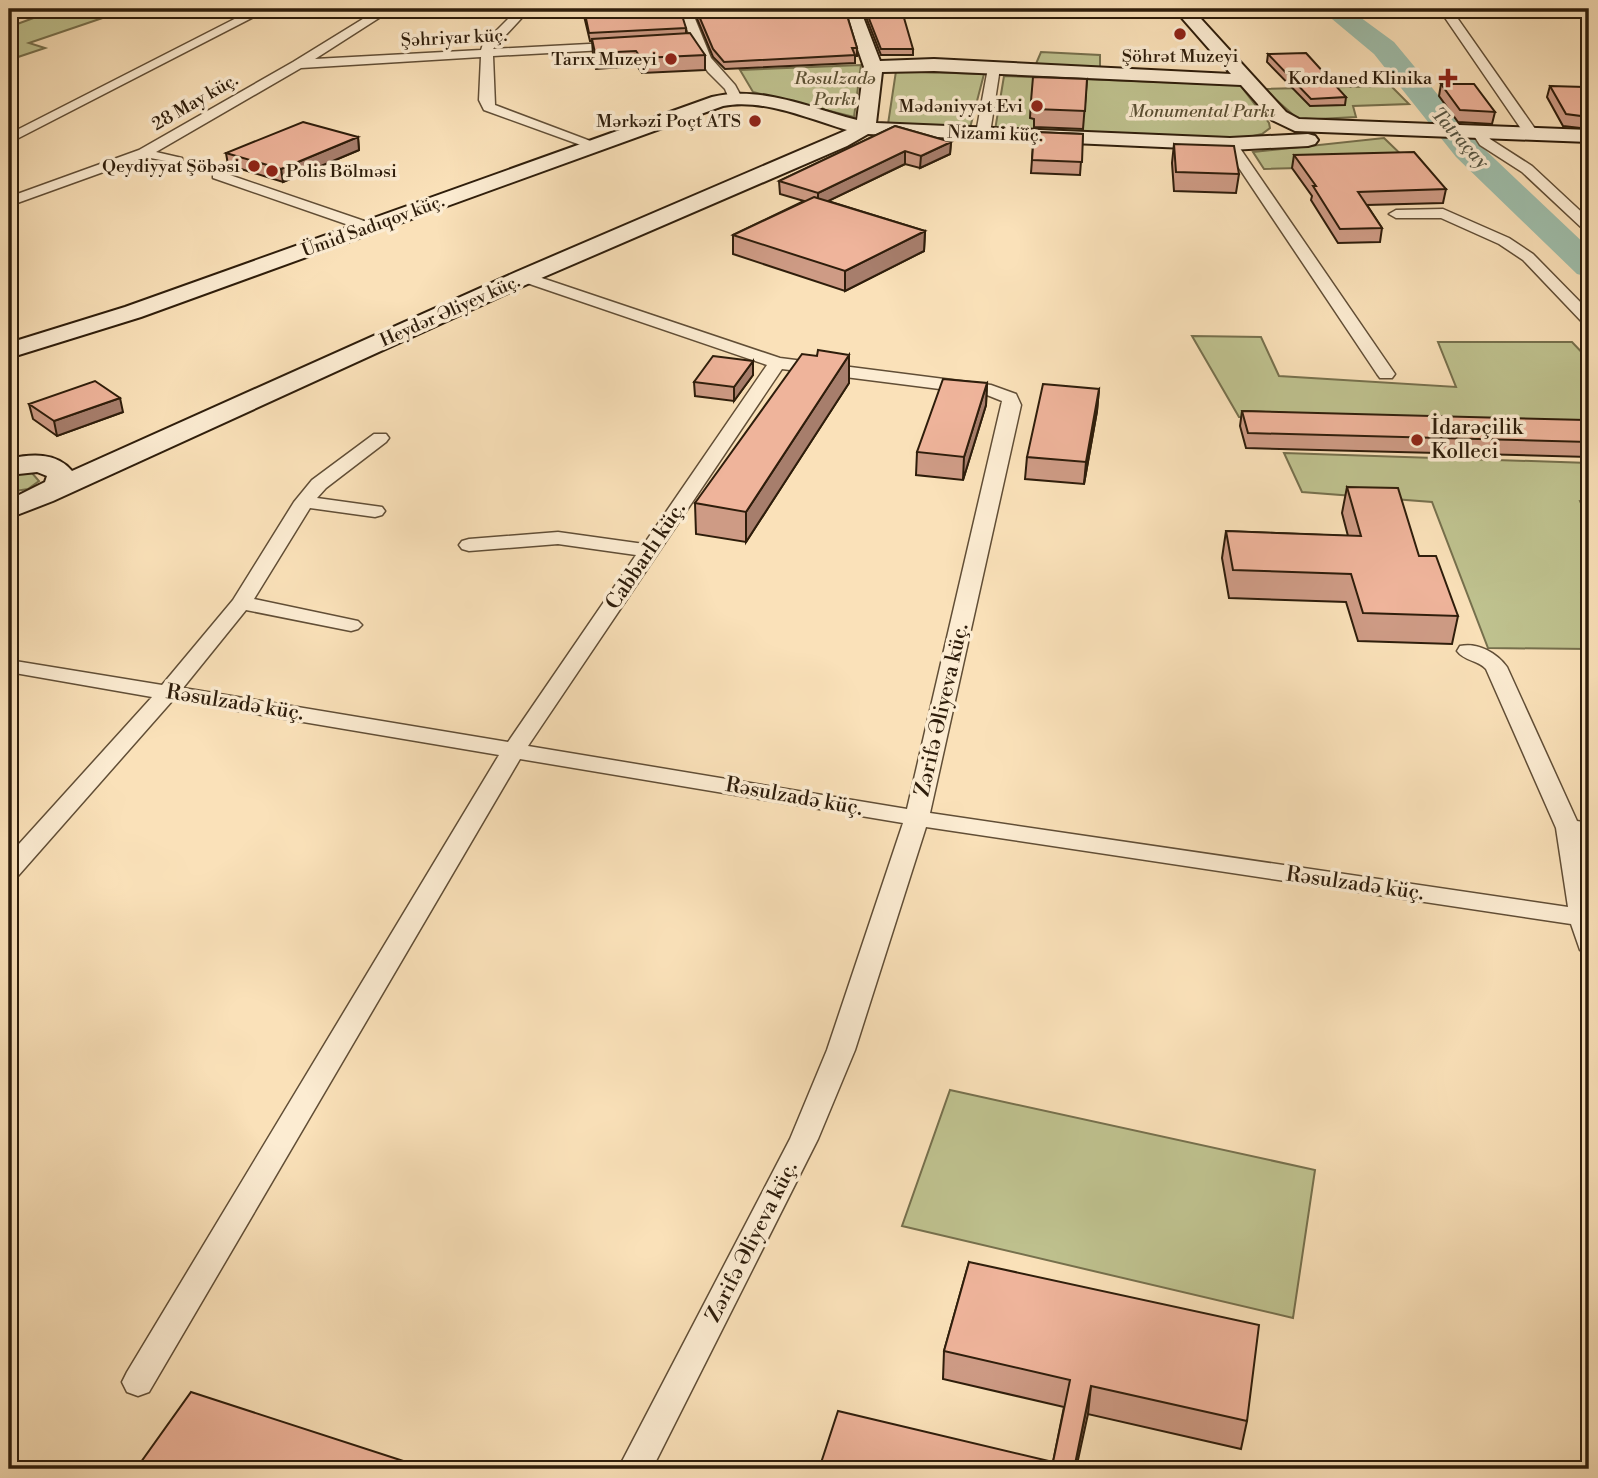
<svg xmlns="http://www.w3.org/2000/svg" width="1598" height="1478" viewBox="0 0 1598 1478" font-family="'Libre Bodoni',serif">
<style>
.green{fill:#bfc28f;stroke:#76704d;stroke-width:2}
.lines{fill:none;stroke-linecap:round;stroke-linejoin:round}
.river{fill:#9fbeab;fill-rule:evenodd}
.street-casing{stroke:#614e36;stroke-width:3}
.secondary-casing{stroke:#2e1d0b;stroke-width:4}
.street{fill:#fcecd2;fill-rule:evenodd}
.secondary{fill:#fcecd2;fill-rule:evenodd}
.wall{fill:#ce9b85;stroke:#2e1d0b;stroke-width:2}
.shaded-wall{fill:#a77e6c;stroke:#2e1d0b;stroke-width:2}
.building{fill:#efb49b;stroke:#2e1d0b;stroke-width:2}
.poi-dot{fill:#8f2418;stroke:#fcecd2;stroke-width:2.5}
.labels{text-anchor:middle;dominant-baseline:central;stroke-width:7;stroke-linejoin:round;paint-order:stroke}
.far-street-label{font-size:18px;fill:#2e1d0b;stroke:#fcecd2}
.far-poi-label{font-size:18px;fill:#2e1d0b;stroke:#fcecd2;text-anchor:end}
.far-park-label{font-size:18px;font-style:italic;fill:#5a4f33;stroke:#fcecd2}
.far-water-label{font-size:19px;font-style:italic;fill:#565543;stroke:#fcecd2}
.poi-label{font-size:21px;fill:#2e1d0b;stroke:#fcecd2;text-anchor:start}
.street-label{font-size:21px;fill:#2e1d0b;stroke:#fcecd2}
</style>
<rect width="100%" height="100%" fill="#fae1b9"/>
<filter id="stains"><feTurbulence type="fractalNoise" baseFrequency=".00286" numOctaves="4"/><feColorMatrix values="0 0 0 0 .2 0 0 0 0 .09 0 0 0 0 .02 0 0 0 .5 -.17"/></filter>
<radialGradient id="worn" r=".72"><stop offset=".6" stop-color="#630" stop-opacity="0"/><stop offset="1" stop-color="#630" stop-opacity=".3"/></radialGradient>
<path class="green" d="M58,9H129L29,43L45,48L9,60V27Z
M1041,52L1100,55V68L1035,66Z
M861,65L854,117L753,92L740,70Z
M896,71L984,74L970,128L888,124Z
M1004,76L1240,85L1269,123L1270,128L1262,134L1230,141L995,130Z
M1391,86L1409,104L1353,106L1356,117L1299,120L1264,89Z
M1384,138L1412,165L1264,169L1253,152Z
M1192,336L1261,337L1279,376L1456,387L1438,342H1572L1589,360V431L1587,427L1239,417Z
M1284,453L1589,463V500L1580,501L1589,521V591L1581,593L1589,649L1488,648L1432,502L1302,492Z
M24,472L32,473L39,481L28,489L9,492V476Z
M950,1090L1315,1170L1293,1318L902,1226Z"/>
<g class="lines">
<path class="river" d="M1320,9H1349L1394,42L1478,143L1589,248V277L1577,274L1456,157L1374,54Z"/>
<defs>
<path id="street" d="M254,9H269L9,143V134Z
M379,9H393L315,59L481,50L483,44L518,9H530L493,49L627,42L629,45L623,49L493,56L495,105L601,145L594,149L589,148L484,110L479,100L481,57L301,68L156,152L182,158V164L145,157L9,206V197L139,150L293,62Z
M679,9H691L711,58L735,85L742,98L740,101H730L725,89L708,72L699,58Z
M1439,9H1451L1538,133L1536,136H1526Z
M994,64L1000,68L990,133L983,137L976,133L988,68Z
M1478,127L1483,128L1490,139L1532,166L1589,219V231L1584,230L1522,172L1480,145L1471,131Z
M1230,140L1235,141L1395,374L1392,378H1380L1377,374L1223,144Z
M218,171L373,224L376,227L368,232L363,230L213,178V172Z
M1443,209L1509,238L1533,254L1589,311V325L1583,323L1523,260L1499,244L1441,218H1396L1389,214L1396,210Z
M524,272L780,358L991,385L1016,394L1021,405L930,813L1568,907L1556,828L1486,669C1478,660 1464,661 1457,651L1460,646C1478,642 1497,653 1507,667L1577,821L1589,823V837H1581L1589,884V953L1580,950L1571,924L926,827L855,1050L818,1139L652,1469H618L790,1139L827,1050L903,823L520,759L149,1392L138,1396L127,1392L122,1382L127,1372L499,755L173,700L18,876L9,878V855L152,697L9,672V660L162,685L233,600L294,502L312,480L374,434H386L389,438L386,442L326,488L317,498L382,507L385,511L382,515L375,517L310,508L254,599L358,621L362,625L358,629L351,631L246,610L183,688L508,742L636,555L558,544L469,551L462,549L459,545L462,541L469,539L558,532L644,544L767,365L518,280L516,277L518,274ZM782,369L987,395L1002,401L907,809L528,746Z"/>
<path id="secondary" d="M844,9H860L880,61L934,59L1231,74L1174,9H1192L1286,112L1299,119L1589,130V142L1295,131L1272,120L1241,85L934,71L882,72L876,123L1230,138L1308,134L1315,136L1318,140L1315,144L1308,146L1230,150L868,134L847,146L532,282L53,501L9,518V500L45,482L47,476L37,472L9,475V459C31,454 56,452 72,471L516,272L847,130C809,119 763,98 723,106L141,317L9,358V343L125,307L712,97C760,85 811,108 857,120L864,67Z"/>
</defs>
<use href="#street" class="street-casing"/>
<use href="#secondary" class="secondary-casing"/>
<use href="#street" class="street"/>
<use href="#secondary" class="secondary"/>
</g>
<path class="wall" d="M584,9L686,28V33L705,55V70L642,73L637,66L596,69L593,54L592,41H590L584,16Z
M693,9H845L857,48V56H855V63L725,69L713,57Z
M866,11L913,49V55H881L866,17Z
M1268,54L1346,97L1345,105L1310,106L1267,62Z
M1087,79L1083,129L1034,127V119L1030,118L1031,101Z
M1441,84L1495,112L1492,124L1458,122L1439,96Z
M1550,86L1589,94V129L1563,126L1547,97Z
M895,126L951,142L950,154L920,168L905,164L828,201L925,231L924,251L845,291L733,254V235L804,201L780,194L779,181Z
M1034,132L1083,134L1080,175L1031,173Z
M358,137L359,150L283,182L228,165L226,153Z
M1174,144L1239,174L1236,193L1174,191L1172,163Z
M1294,155L1446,189L1443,203L1367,205L1382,228L1380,242L1338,243L1311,200L1312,196L1292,168Z
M849,355V383L746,542L696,534L695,503Z
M753,361V375L734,401L695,396L694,382Z
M987,383L986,405L963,480L916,475L917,452Z
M1099,389L1097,411L1084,484L1025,479L1027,457Z
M29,404L123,412L57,436L33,419Z
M1242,411L1589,425V457L1246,448L1240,426Z
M1347,487L1419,556L1458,616L1452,644L1358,641L1346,602L1229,598L1222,558L1226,531L1348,536L1342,513Z
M969,1262L1247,1421L1241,1449L1088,1414L1053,1462L1064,1407L943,1379L944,1351Z"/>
<path class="shaded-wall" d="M358,137L359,150L283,182L281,169Z
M951,142L950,154L920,168L921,156Z
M905,151V164L818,206V193Z
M925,231L924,251L845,291V271Z
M849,355V383L746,542V512Z
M753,361V375L734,401V387Z
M987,383L986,405L963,480L964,457Z
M1099,389L1097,411L1084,484L1086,462Z
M120,398L123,412L57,436L54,421Z
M1091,1386L1088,1414L1076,1469H1074Z"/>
<path class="building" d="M584,9H680L686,28L589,33Z
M696,9H845L857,48H852L855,55L724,62L713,49Z
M866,11H902L913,49H881Z
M690,33L705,55L641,58L636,51L595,53L592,39Z
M1306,53L1346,97L1311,99L1268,54Z
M1033,77L1087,79L1085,111L1035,109V101H1031Z
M1441,84H1474L1495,112L1460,110Z
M1550,86L1585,87L1589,94V117L1566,114Z
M303,122L358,137L281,169L226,153Z
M895,126L951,142L921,156L905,151L818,193L779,181Z
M1034,132L1083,134L1082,162L1032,160Z
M1174,144L1234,146L1239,174L1176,172Z
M1414,152L1446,189L1358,192L1382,228L1340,229L1313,186H1316L1294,155Z
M814,197L925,231L845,271L733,235Z
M818,350L849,355L746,512L695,503L802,354L817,356Z
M713,356L753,361L734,387L694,382Z
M943,379L987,383L964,457L917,452Z
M95,381L120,398L54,421L29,404Z
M1043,384L1099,389L1086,462L1027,457Z
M1242,411L1586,420L1589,425V442L1248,433Z
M1347,487L1398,488L1419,556H1436L1458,616L1363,613L1351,574L1233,570L1226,531L1361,536Z
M969,1262L1259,1325L1247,1421L1091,1386L1074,1469H819L838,1411L1053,1462L1070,1380L944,1351Z
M191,1392L428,1469H136Z"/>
<g class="poi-dot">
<circle cx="1180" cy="34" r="7"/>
<circle cx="671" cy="59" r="7"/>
<path d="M1444.5 67.5h7v7h7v7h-7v7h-7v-7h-7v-7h7z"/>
<circle cx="1037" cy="106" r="7"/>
<circle cx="755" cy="121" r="7"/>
<circle cx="254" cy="166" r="7"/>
<circle cx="272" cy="171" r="7"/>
<circle cx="1417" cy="440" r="7"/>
</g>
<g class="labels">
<g class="far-street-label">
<text transform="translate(454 38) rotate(-3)">Şəhriyar küç.</text>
<text transform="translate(195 102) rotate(-30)">28 May küç.</text>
<text transform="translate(995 134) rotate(2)">Nizami küç.</text>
<text transform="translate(373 226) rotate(-20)">Ümid Sadıqov küç.</text>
<text transform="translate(450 311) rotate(-24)">Heydər Əliyev küç.</text>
</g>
<g class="far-poi-label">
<text x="1180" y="56" text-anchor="middle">Şöhrət Muzeyi</text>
<text x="657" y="59">Tarıx Muzeyi</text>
<text x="1432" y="78">Kordaned Klinika</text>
<text x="1023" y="106">Mədəniyyət Evi</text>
<text x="741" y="121">Mərkəzi Poçt ATS</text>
<text x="240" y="166">Qeydiyyat Şöbəsi</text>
<text x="286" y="171" text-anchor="start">Polis Bölməsi</text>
</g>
<g class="far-park-label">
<text x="835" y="78">Rəsulzadə<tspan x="835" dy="21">Parkı</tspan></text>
<text x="1202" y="111">Monumental Parkı</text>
</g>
<g class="far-water-label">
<text transform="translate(1460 138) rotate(48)">Tatraçay</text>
</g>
<g class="poi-label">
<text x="1431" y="428">İdarəçilik<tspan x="1431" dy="24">Kolleci</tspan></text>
</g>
<g class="street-label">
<text transform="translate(646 556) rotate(-56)">Cabbarlı küç.</text>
<text transform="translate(235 703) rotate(9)">Rəsulzadə küç.</text>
<text transform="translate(942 710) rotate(-77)">Zərifə Əliyeva küç.</text>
<text transform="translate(794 797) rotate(10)">Rəsulzadə küç.</text>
<text transform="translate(1355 884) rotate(8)">Rəsulzadə küç.</text>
<text transform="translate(752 1242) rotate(-63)">Zərifə Əliyeva küç.</text>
</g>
</g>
<rect width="1598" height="1478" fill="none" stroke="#fae1b9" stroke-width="35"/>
<rect x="10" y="10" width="1577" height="1457" fill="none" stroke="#2e1d0b" stroke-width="3.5"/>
<rect x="18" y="18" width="1563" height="1443" fill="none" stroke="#2e1d0b" stroke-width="2"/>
<rect width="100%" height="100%" filter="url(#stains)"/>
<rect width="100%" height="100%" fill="url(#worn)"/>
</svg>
